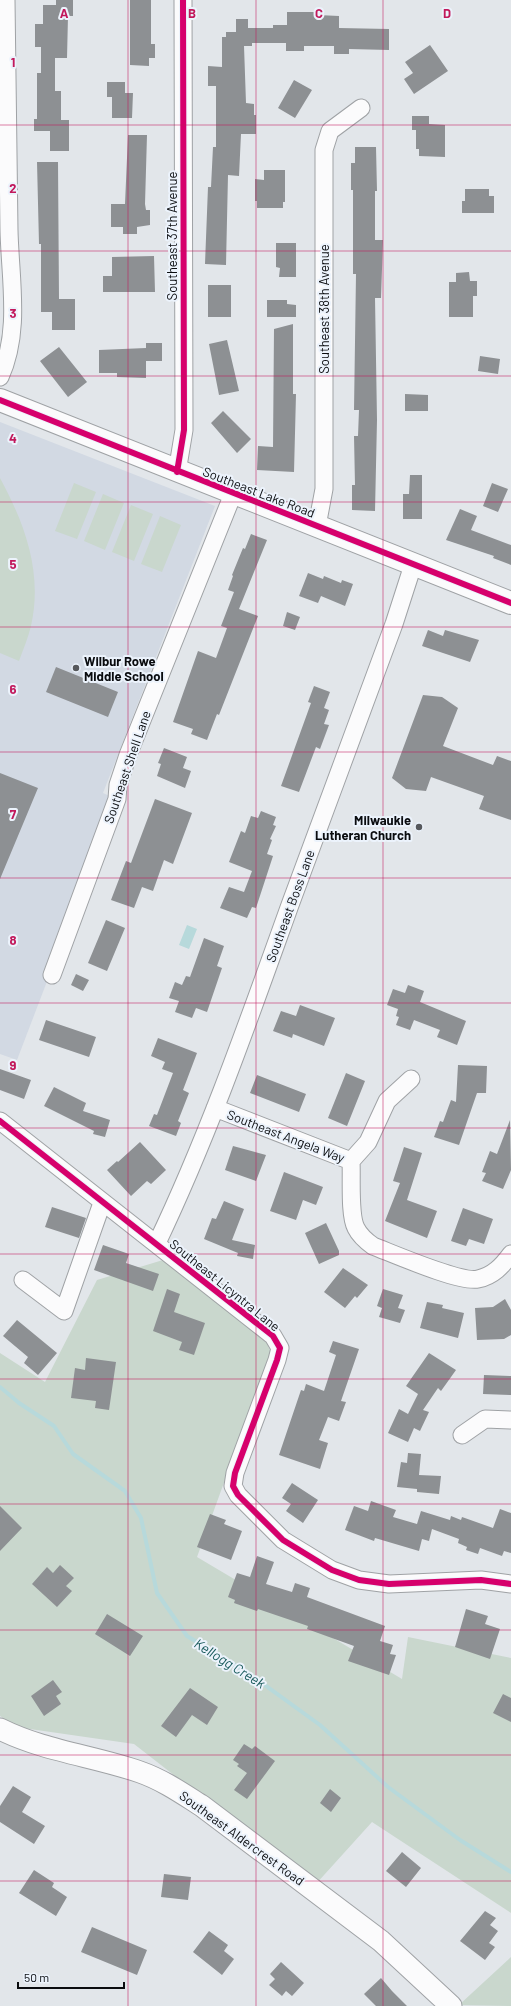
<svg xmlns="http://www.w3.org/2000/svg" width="511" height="2006" viewBox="0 0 511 2006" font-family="Barlow,sans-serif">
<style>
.built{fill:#d2d9e3}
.green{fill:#c9d7cd}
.water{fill:#b7d9db}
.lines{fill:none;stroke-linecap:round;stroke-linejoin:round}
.stream{stroke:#b7d9db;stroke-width:4}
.building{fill:#8d9093}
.minor-casing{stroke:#9fa2a5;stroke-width:19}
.tertiary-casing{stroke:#9fa2a5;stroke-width:23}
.secondary-casing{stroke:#9fa2a5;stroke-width:24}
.minor{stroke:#fbfbfc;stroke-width:17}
.tertiary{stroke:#fbfbfc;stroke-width:21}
.secondary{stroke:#fbfbfc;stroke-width:22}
.cycleway-casing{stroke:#ecf3fc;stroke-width:8}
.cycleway{stroke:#d6006c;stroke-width:6}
.grid{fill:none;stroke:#c2185b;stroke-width:1;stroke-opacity:0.55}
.poi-dot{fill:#56585c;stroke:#ecf3fc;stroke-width:1.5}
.labels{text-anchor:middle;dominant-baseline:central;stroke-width:4;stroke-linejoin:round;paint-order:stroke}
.street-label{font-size:13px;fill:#0a0c0f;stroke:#ecf3fc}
.poi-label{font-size:13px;font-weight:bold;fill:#0a0c0f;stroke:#ecf3fc;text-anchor:start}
.water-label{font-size:14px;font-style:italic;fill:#1b5c5d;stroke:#ecf3fc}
.grid-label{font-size:13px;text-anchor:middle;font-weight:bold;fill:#c2185b;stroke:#ecf3fc;stroke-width:4;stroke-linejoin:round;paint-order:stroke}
</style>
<rect width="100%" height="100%" fill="#e2e6ea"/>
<path class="built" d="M0,422L215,506L103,793L114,798L72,916L17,1060L0,1054Z"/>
<path class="green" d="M0,478C25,524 43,573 31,626C28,638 23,650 19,661L0,653Z
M74,483L96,492L77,539L55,531Z
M103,494L124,503L105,550L84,541Z
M131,505L153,514L134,561L112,552Z
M160,516L181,525L162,572L141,564Z
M163,1260L264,1336L271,1353L197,1557L402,1679L408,1637L511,1658V1913L372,1822L315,1885L134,1744L16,1727L0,1716V1353L45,1382L97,1280Z
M511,1957V2006L459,2005Z"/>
<path class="water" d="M187,925L197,929L189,949L179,945Z"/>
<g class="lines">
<path class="stream" d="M0,1387L19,1403L54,1426L73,1454L125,1491L141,1518L157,1593L187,1636L251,1675L320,1725L388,1787L460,1840L511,1872"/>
</g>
<path class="building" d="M56,0H73V16H68L67,58H55V91H61V120H69V151H50V131H34V119H37V73H41V47H35V24H43V5H56Z
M130,0H151V44H155V58H149V66L130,65Z
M287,12H318V15L339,16V28L389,29V50L349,49V54H334V46H304V51H286V43H252V46H244L246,103L254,104V115H256V134H241L239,176L228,175L226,265L205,264L208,187H211L213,147H216V86H208V66L222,67V37H226V32H236V19H248V28H273V25H287Z
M430,45L448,71L414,94L404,79L413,73L405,62Z
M294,80L312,90L295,118L278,108Z
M107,82H125V93H133L132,118H112V97H107Z
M412,116H429V124L445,125V157L419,156V149H416V130H412Z
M128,135H147L145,204L146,210H150V225L137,227V234H123V227H111V204H125Z
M355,147H376L377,191H375V240H383L381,298H375L377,420L375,511L352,510V485H355L354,436H358L359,410H354L356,274H353V190H351V163H355Z
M37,162H58L59,299H75V330H52V312H41V244H39Z
M264,170H285V202H283V208H257V201H255V179L264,180Z
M465,189H489V196H494V213H462V201H465Z
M276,243H296V277H279L280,268L276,267Z
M154,256L155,292H103V276H112V257Z
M469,272L470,281H477V296H473V317H449V282H456V273Z
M208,285H231V317H208Z
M267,300H287V304L296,305V317H267Z
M293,324V394H296L294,472L257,470L258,446L273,447L274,329Z
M227,340L239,391L219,395L209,344Z
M146,343H162V361H146V378L117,377V373H99V350L146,348Z
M59,347L87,382L68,397L40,361Z
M480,356L500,359L498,374L478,371Z
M405,394L428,395V411H405Z
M223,411L251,439L237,453L211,423Z
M410,475H422V519H403V494H409Z
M492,483L508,489L498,512L483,506Z
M460,509L477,516L471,530L511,545V565L493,558L494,556L446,540Z
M251,534L267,540L239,609L258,616L219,715L217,714L207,740L191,734L193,729L173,722L198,651L216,658L227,628L221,626L234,592L228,590L233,576L232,575L243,548L245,549Z
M308,573L323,579L324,576L341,583L342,580L353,584L345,606L321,596L318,603L299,596Z
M287,612L300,617L295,630L283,626Z
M428,630L443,636L445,630L479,640L470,662L422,646Z
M56,667L118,692L108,717L46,692Z
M314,686L330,692L324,708L329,710L324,724L329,725L320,749L316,747L299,792L281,786L311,703L308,702Z
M423,695L442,697L458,708L443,746L493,765L497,756L511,761V820L479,809L484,796L431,777L426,791L406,789L392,778Z
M164,748L187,757L183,768L191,771L185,788L157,776L161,764L158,763Z
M0,773L38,788L0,879Z
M155,799L192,813L173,864L164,860L153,891L142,887L134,908L111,900L126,861L131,863Z
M261,811L276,817L273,825L276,826L270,839L272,840L267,854L273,856L256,908L252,907L247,918L220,908L229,887L244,892L252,871L229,862L241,831L245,833L251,816L258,818Z
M106,920L125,928L107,971L88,963Z
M204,938L224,946L217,966L222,968L207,1012L196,1008L192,1018L175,1012L179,1001L169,998L175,982L182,985L186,976L190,977Z
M76,974L89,980L83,991L71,985Z
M408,985L424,991L420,1002L466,1021L457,1045L437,1037L440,1030L414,1020L410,1030L396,1025L399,1017L396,1016L398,1009L387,1005L393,989L405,993Z
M300,1005L335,1018L324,1046L293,1034L292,1038L273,1031L281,1011L296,1016Z
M46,1020L96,1037L89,1057L39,1040Z
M158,1038L197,1053L183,1090L189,1093L178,1121L181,1123L176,1136L149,1126L154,1114L157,1115L173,1073L162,1069L165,1062L151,1056Z
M458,1065L487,1066L486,1093H477L459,1145L434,1137L440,1121L443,1122L451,1100L456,1102Z
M0,1069L31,1080L24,1099L0,1090Z
M346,1073L365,1081L347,1126L328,1118Z
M257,1075L306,1094L299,1112L250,1093Z
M54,1087L86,1103L83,1111L110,1120L105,1137L93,1134L94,1131L44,1106Z
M510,1120L511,1170L503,1189L482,1181L486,1173L482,1172L490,1151L497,1154Z
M140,1142L166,1170L151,1184L147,1181L131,1196L107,1170L117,1161L118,1162Z
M233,1146L266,1155L256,1181L225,1170Z
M404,1147L422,1153L407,1200L437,1211L427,1238L385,1221L400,1183L393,1181Z
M284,1172L323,1187L316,1205L303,1200L296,1220L270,1211Z
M224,1201L244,1209L232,1240L255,1245L253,1259L237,1256L238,1253L204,1239L212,1218L216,1219Z
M52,1207L86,1218L79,1238L45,1227Z
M463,1208L493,1219L484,1244L469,1239L466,1246L451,1241Z
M326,1223L339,1251V1255L319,1264L305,1233Z
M103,1245L129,1254L126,1263L159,1274L153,1291L94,1270Z
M343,1268L368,1285L357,1298L355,1296L345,1308L324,1292Z
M167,1289L180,1294L174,1312L205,1323L194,1355L179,1350L182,1342L153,1331Z
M383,1289L403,1295L398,1308L405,1310L400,1323L379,1317L382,1308L377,1306Z
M505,1299L511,1310V1335L504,1339L477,1340L475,1308L493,1307Z
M427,1302L443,1305L442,1308L464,1313L458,1338L420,1328Z
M17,1320L57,1353L38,1375L24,1363L28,1357L3,1336Z
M333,1341L359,1349L341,1401L346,1402L339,1421L328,1417L319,1440L328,1443L320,1469L279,1455L301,1390L304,1391L306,1384L324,1391L336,1355L329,1352Z
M429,1353L456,1370L441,1391L438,1388L423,1410L429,1412L420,1431L414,1428L408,1442L388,1433L399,1409L408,1414L418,1394L406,1386Z
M86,1358L116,1362L109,1410L95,1408L96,1401L71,1398L75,1368L85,1370Z
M484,1375L511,1376V1395L483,1394Z
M408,1453L421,1454L419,1475L441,1476L439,1494L417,1492V1489L397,1487L401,1462L407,1463Z
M292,1483L318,1500L303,1523L286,1511L291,1504L282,1498Z
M371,1501L396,1510L393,1517L417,1524L421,1511L450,1520L451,1516L461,1520L462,1517L493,1528L500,1509L511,1513V1553L504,1551L502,1556L480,1548L478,1554L466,1550L467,1547L458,1543L459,1539L432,1529L429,1541L422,1539L419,1551L375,1538L374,1541L345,1530L354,1506L368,1511Z
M0,1506L22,1528L0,1551Z
M210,1514L226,1520L224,1524L242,1531L231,1560L197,1547Z
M257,1556L274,1562L266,1584L292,1592L295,1583L310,1588L307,1597L385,1626L380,1641L393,1645L390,1654L396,1655L389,1675L348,1661L354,1646L307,1629L308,1626L258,1609L257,1611L234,1603L235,1600L228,1597L237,1573L250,1577Z
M60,1565L74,1578L66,1586L72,1591L57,1607L32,1584L47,1567L53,1573Z
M466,1609L488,1616L485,1624L500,1629L490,1659L455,1647Z
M107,1614L143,1636L130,1656L95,1634Z
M53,1680L62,1692L56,1696L61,1704L44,1716L31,1696Z
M190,1688L218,1707L207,1725L192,1715L176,1737L161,1726Z
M503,1694L511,1698V1722L493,1713Z
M244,1744L252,1749L255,1746L275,1761L247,1799L234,1790L247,1773L237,1766L239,1764L233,1760Z
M13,1786L31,1797L22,1812L45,1826L34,1844L0,1822V1806Z
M330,1789L341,1798L331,1812L320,1803Z
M402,1852L421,1868L406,1887L386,1871Z
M34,1870L54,1883L52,1887L67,1897L56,1916L19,1893Z
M164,1874L191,1877L188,1900L161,1897Z
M485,1911L496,1918L490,1925L498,1931L489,1943L495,1947L485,1960L460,1941Z
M92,1927L147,1950L137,1975L81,1952Z
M209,1931L228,1945L224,1951L234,1959L222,1975L193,1952Z
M281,1962L304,1983L292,1996L286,1991L282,1996L269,1985L275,1979L270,1974Z
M381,1978L392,1991L407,2006H376L364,1994Z"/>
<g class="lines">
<defs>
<path id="minor" d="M0,377C21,331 10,279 9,230C8,154 7,77 6,0
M177,472L184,430L183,0
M317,526L324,489V150L330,131L361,108
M52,975L117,799L118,785L128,755L233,494
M215,1108L351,1161
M0,1121L273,1336L280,1348L277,1360L235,1473L233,1486L238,1495L283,1540L332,1570L359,1580L389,1584L481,1580L511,1584
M351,1161C352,1177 349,1215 356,1228C360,1236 366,1241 373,1246C394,1254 460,1283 478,1279C493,1276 502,1266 511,1254
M351,1161L368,1142L387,1101L411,1079
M157,1243C209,1134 249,1019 290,905C324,811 360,718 394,624L413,565
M23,1280L64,1311L102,1203
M462,1435L485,1419L511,1420"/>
<path id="tertiary" d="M0,1729C44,1751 94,1756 140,1772C163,1780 183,1794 202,1806L381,1941L451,2006"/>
<path id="secondary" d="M0,400L511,603"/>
</defs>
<use href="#minor" class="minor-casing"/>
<use href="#tertiary" class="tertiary-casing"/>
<use href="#secondary" class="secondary-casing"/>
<use href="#minor" class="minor"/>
<use href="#tertiary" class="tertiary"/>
<use href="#secondary" class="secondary"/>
<defs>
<path id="cycleway" d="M0,400L511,603
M177,472L184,430L183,0
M0,1121L273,1336L280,1348L277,1360L235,1473L233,1486L238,1495L283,1540L332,1570L359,1580L389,1584L481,1580L511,1584"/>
</defs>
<use href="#cycleway" class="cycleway-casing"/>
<use href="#cycleway" class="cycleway"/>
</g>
<path class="grid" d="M128,0V2006M256,0V2006M383,0V2006M0,125H511M0,251H511M0,376H511M0,502H511M0,627H511M0,752H511M0,878H511M0,1003H511M0,1128H511M0,1254H511M0,1379H511M0,1504H511M0,1630H511M0,1755H511M0,1881H511"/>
<g class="poi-dot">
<circle cx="76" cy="668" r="4"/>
<circle cx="419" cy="827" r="4"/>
</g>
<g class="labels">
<g class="street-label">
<text transform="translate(172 236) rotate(-90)">Southeast 37th Avenue</text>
<text transform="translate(324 309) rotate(-90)">Southeast 38th Avenue</text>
<text transform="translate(259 492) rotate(21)">Southeast Lake Road</text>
<text transform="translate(127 767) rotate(-71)">Southeast Shell Lane</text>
<text transform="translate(290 906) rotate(-70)">Southeast Boss Lane</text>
<text transform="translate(286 1136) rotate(21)">Southeast Angela Way</text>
<text transform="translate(225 1285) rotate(39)">Southeast Licyntra Lane</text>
<text transform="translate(242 1838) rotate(36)">Southeast Aldercrest Road</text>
</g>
<g class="poi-label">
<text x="84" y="661">Wilbur Rowe<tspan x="84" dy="15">Middle School</tspan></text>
<text x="411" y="820" text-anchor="end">Milwaukie<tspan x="411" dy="15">Lutheran Church</tspan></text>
</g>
<g class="water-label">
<text transform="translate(230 1663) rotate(32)">Kellogg Creek</text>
</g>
</g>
<g class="grid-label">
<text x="64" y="18">A</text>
<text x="192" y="18">B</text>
<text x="319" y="18">C</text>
<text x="447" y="18">D</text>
<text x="13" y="67">1</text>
<text x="13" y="193">2</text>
<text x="13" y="318">3</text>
<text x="13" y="443">4</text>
<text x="13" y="569">5</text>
<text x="13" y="694">6</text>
<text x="13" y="819">7</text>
<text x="13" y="945">8</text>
<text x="13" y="1070">9</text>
</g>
<path d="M18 1982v6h106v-6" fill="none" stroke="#0a0c0f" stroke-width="2"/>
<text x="24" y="1982" font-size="12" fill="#0a0c0f" stroke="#ecf3fc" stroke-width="3" paint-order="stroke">50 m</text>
</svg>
